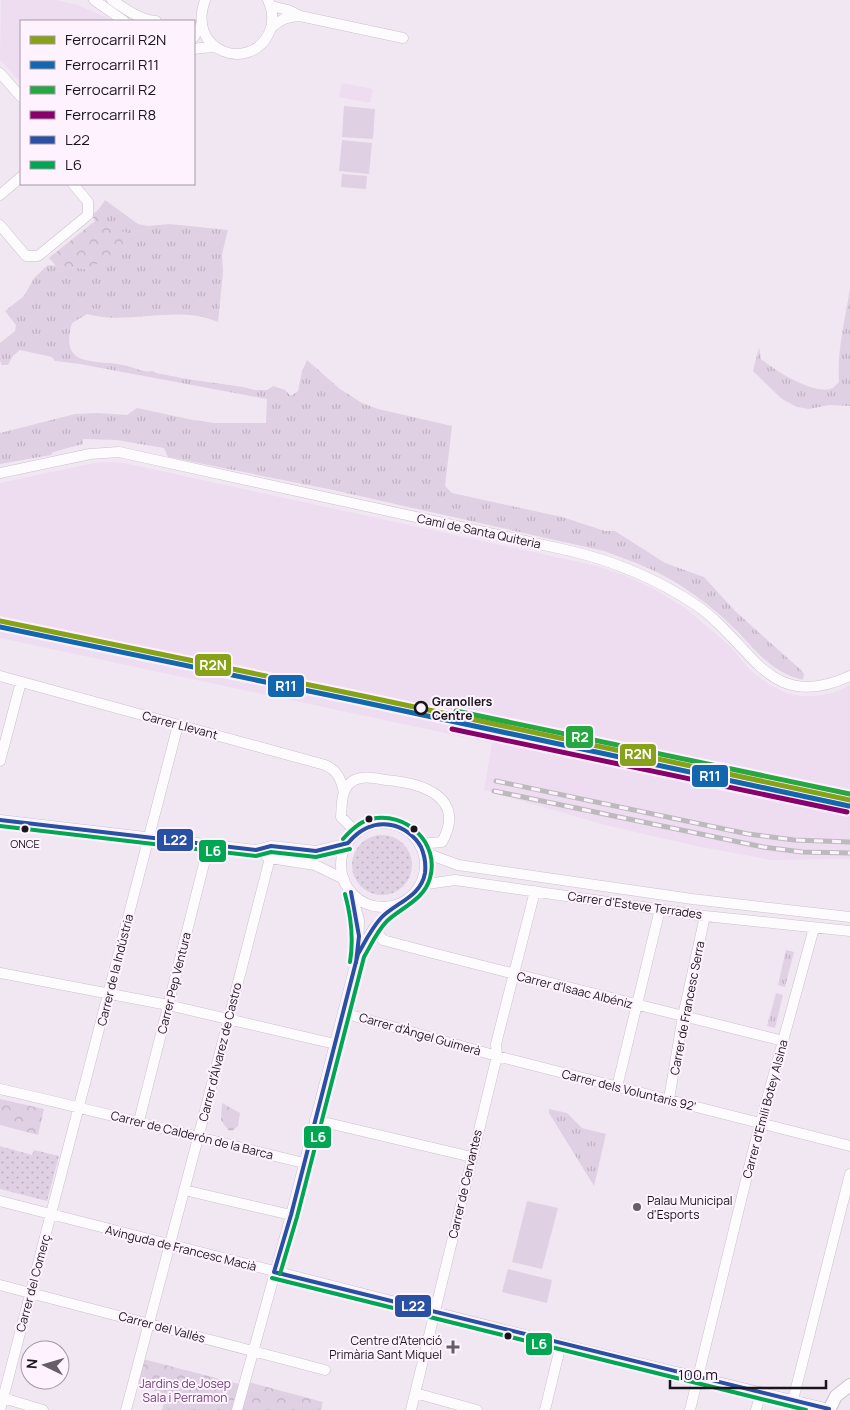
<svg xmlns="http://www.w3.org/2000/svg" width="850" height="1410" viewBox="0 0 850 1410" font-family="Manrope,sans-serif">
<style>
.built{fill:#eeddf0}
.grass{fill:url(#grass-tufts)}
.park{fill:url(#park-crowns)}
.garden{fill:url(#garden-dots)}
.pitch{fill:#e0d0e3}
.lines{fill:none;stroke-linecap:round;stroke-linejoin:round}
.minor-casing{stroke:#cac2cb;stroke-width:11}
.major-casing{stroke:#cac2cb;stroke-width:14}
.minor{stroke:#fdfbfd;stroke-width:10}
.major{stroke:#fdfbfd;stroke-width:12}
.rail-casing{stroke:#bcbabd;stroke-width:5}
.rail{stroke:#fef2ff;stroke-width:3;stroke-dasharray:9;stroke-linecap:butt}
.bus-1-casing{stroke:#fef2ff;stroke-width:8}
.bus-2-casing{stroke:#fef2ff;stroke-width:8}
.bus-1{stroke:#2950a3;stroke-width:4}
.bus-2{stroke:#00a651;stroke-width:4}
.rail-1-casing{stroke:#fef2ff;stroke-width:9}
.rail-2-casing{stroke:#fef2ff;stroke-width:9}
.rail-3-casing{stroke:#fef2ff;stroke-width:9}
.rail-4-casing{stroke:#fef2ff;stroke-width:9}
.rail-1{stroke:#87a218;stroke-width:5}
.rail-2{stroke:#1267af;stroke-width:5}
.rail-3{stroke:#26a741;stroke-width:5}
.rail-4{stroke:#88006a;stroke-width:5}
.stop-dot{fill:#fef2ff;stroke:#1a141b;stroke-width:2.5}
.bus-dot{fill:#1a141b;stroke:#fef2ff;stroke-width:2}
.poi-dot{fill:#655e66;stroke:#fef2ff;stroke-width:2}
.labels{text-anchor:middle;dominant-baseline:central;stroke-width:4;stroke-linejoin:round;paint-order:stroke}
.bus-label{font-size:11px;fill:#1a141b;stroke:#fef2ff}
.street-label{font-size:12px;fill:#1a141b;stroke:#fef2ff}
.stop-label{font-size:12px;font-weight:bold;fill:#1a141b;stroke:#fef2ff;text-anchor:start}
.poi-label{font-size:12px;fill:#1a141b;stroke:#fef2ff;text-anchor:start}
.park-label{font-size:12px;fill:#724378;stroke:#fef2ff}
.line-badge{stroke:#fef2ff;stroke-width:2}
.badge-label{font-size:14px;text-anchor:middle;font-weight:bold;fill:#fff}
</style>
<defs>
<pattern id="grass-tufts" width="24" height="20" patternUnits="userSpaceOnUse" patternTransform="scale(1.25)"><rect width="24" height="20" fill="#e0d0e3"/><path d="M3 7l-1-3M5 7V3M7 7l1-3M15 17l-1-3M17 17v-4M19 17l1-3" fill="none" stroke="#c0b2c2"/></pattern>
<pattern id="park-crowns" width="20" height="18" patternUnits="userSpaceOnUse" patternTransform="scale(1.25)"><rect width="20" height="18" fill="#e0d0e3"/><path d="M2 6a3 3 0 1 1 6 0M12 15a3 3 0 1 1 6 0" fill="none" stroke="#c0b2c2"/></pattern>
<pattern id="garden-dots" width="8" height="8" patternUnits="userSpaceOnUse" patternTransform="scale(1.25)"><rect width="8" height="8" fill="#e0d0e3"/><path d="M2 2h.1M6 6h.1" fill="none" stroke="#c0b2c2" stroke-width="1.8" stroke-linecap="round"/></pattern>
</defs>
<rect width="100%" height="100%" fill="#f1e7f2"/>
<path class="built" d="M1,0H57L78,5L115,21H21V83L0,60Z
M342,83L373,89L370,103L339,97Z
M107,462L124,463L152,469L597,566L624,575L654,589L685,608L730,646L752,672L772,686L786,693L800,696H816L833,693L850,685V859L772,860L696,846L601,824L484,790L492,743L0,638V483L93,463Z"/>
<path class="grass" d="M105,200L138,224L148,226L170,224L228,230L222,254L223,272L218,322C175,304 130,326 87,314L72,323C59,368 93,359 123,365C135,367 141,373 153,371L156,373L187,379L243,387L255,390H267L273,386L285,390L291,396L298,391L302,371L307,360L340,389L362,403L378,409L452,426L445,486L452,493L562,517L605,531H615L665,563L704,577L735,611L801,670L804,674L803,680C769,671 758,652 734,628C721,615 705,602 690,592C665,573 634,562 604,551L333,490L168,457L164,448L116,440L83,439V444L53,452L51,455L0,464V433L75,414L98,413L127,415L137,408L193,420L215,423H266L267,399L80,364L55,361L52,357L20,350L13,356L8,365H2L0,361V343L15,331L16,325L5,311L24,296L34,278L48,265L87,269L136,235L113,230L99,209Z
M850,289V406L829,405L809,409L797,407L782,399L753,371L759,347L761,359C774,370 812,394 830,389C834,388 836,385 839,382C837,350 845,320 850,289Z
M786,950L794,952L785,987L778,985Z
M776,993L783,995L775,1028L767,1026Z
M549,1109L567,1113L582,1128L606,1134L594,1186L549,1113Z"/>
<path class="park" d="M99,209L113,229L136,235V244L87,269L56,266L49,258L95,221L92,215Z
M0,1099L44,1109L38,1135L0,1125Z
M222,1103L240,1113L238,1126L232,1131L228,1130L221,1120Z
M139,1358L243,1385L245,1381L323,1402L321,1410H162L166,1394L132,1385Z"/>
<path class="garden" d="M352 865a30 30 0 1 1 60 0a30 30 0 1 1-60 0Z
M0,1146L32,1155L34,1150L59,1156L47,1201L0,1189Z"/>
<path class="pitch" d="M344,106L375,109L373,139L342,137Z
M342,140L372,143L369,174L339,171Z
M342,174L367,176L366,189L341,187Z
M527,1201L558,1208L542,1269L512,1262Z
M508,1269L552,1280L547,1303L502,1292Z"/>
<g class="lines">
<defs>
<path id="minor" d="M94,0L124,21
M112,0C125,9 140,20 156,21
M205,0C186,52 250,73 269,33C274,22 273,11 268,0
M271,6L288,10L300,16L403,38
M272,27C281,19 287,17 299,16
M194,37L201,25
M194,49L201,48L216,47
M0,73L21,97
M0,195L21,177
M0,225L26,256H38L88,215V202L73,184
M0,473L90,454L119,452L571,551C617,562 657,579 696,605C753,644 767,714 850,676
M0,676L325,765C338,771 341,779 344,793
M0,761L21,682
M0,820L256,850L271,846L316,851L348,843
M341 865a42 42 0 1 1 84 0a42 42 0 1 1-84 0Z
M357,833L341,817C342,806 341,792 349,784C359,774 374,778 386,780C422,783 467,797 442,842L419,844
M423,852L458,865L692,899L850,917
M266,856L270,858L315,865L344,879
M420,885L455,880L705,916L850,931
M374,928L383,940L394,943C523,977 653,1008 783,1041
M358,954L374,928L395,906
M0,973L168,1005L335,1044
M343,1013L497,1056L850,1146
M617,1087L660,909
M0,1089C102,1112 203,1139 304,1163
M669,1099L683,1016L705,916
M315,1120L472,1157
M139,1121L209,844
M184,1190L291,1215
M0,1201L548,1341L829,1409
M0,1285L325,1370
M415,1393L477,1410
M0,1397L43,1410
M793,1400L850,1174
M0,1410L178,725
M126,1410L198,1138L270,858
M237,1410L291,1215L358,954L359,920L351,892
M411,1410L497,1056L496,1044L535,891
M545,1410L561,1344
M690,1410L755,1143L814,928
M756,1410L761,1392"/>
<path id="major" d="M829,1410L836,1396L850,1385"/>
</defs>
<use href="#minor" class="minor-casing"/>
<use href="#major" class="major-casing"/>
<use href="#minor" class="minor"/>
<use href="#major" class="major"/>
<defs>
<path id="rail" d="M496,781L748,834L794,840L850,842
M494,791L763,847L802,852L850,853"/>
</defs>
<use href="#rail" class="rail-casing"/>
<use href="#rail" class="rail"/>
<defs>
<path id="bus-1" d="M0,820L256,850L271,846L316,851L348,843
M351,892L359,936L356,963
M274,1272L829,1409
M274,1272L291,1215L358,954C365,942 371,929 381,918C395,903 421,897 425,873C426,864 425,856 421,847C415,836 403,827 391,825C373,822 360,829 348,843"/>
<path id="bus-2" d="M0,826L256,856L271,852L316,857L350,849
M345,894C351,916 354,938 350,962
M280,1274L297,1217L364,957C371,945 377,931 387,921C402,907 424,900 430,878C440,843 406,811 371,819C360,821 351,830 343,839
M272,1278L806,1410"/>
</defs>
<use href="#bus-1" class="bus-1-casing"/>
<use href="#bus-2" class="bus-2-casing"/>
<use href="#bus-1" class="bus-1"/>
<use href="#bus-2" class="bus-2"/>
<defs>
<path id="rail-1" d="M0,621L363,696L850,800"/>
<path id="rail-2" d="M0,627L362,702L849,806"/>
<path id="rail-3" d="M456,711L850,794"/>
<path id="rail-4" d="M452,729L847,812"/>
</defs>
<use href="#rail-1" class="rail-1-casing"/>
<use href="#rail-2" class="rail-2-casing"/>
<use href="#rail-3" class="rail-3-casing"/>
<use href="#rail-4" class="rail-4-casing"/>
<use href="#rail-1" class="rail-1"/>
<use href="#rail-2" class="rail-2"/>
<use href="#rail-3" class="rail-3"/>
<use href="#rail-4" class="rail-4"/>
</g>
<circle class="stop-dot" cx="421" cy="708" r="6"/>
<g class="bus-dot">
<circle cx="369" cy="819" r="4.5"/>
<circle cx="25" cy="829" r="4.5"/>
<circle cx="414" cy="829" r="4.5"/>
<circle cx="508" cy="1336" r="4.5"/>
</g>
<g class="poi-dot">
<circle cx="637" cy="1207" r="5"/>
<path d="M450.5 1339.5h5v5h5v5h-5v5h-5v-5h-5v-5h5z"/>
</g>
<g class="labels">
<g class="bus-label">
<text x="25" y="843">ONCE</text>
</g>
<g class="street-label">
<text transform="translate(479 531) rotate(12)">Camí de Santa Quiteria</text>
<text transform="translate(180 725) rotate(15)">Carrer Llevant</text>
<text transform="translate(635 905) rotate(8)">Carrer d'Esteve Terrades</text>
<text transform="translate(115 970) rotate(-76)">Carrer de la Indústria</text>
<text transform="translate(174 983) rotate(-76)">Carrer Pep Ventura</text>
<text transform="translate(575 990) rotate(14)">Carrer d'Isaac Albéniz</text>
<text transform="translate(687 1008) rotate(-79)">Carrer de Francesc Serra</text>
<text transform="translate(420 1034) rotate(16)">Carrer d'Àngel Guimerà</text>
<text transform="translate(220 1052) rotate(-76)">Carrer d'Álvarez de Castro</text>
<text transform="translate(629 1090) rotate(14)">Carrer dels Voluntaris 92'</text>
<text transform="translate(765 1109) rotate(-75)">Carrer d'Emili Botey Alsina</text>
<text transform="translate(192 1135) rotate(14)">Carrer de Calderón de la Barca</text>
<text transform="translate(465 1184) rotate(-77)">Carrer de Cervantes</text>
<text transform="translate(181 1248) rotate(14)">Avinguda de Francesc Macià</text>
<text transform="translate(33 1283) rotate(-75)">Carrer del Comerç</text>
<text transform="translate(162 1327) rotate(15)">Carrer del Vallès</text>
</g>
<g class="stop-label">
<text x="432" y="701">Granollers<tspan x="432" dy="14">Centre</tspan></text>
</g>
<g class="poi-label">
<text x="647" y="1200">Palau Municipal<tspan x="647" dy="14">d'Esports</tspan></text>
<text x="442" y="1340" text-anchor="end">Centre d'Atenció<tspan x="442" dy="14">Primària Sant Miquel</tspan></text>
</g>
<g class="park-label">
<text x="185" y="1383">Jardins de Josep<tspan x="185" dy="14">Sala i Perramon</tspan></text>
</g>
</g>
<g class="line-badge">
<rect x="194" y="653" width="38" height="24" rx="5" fill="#87a218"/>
<rect x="267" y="674" width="38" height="24" rx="5" fill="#1267af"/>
<rect x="565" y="725" width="29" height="24" rx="5" fill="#26a741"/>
<rect x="619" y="743" width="38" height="24" rx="5" fill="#87a218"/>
<rect x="691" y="764" width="38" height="24" rx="5" fill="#1267af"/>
<rect x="156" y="828" width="38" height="24" rx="5" fill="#2950a3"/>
<rect x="198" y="839" width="29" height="24" rx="5" fill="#00a651"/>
<rect x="303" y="1125" width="29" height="24" rx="5" fill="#00a651"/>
<rect x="394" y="1294" width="38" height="24" rx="5" fill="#2950a3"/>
<rect x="525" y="1332" width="28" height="24" rx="5" fill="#00a651"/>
</g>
<g class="badge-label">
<text x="213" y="670">R2N</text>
<text x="286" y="691">R11</text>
<text x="580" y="742">R2</text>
<text x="638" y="759">R2N</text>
<text x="710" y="781">R11</text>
<text x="175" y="845">L22</text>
<text x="213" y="856">L6</text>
<text x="318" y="1142">L6</text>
<text x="413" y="1311">L22</text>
<text x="539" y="1349">L6</text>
</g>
<rect x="20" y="20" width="175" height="165" fill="#fef2ff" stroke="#a399a4"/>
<rect x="30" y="36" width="25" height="8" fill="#87a218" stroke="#a399a4"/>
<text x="65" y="45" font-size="15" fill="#1a141b">Ferrocarril R2N</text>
<rect x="30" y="61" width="25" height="8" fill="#1267af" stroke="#a399a4"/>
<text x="65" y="70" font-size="15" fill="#1a141b">Ferrocarril R11</text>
<rect x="30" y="86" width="25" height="8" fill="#26a741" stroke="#a399a4"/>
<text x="65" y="95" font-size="15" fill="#1a141b">Ferrocarril R2</text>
<rect x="30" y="111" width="25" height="8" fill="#88006a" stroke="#a399a4"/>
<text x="65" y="120" font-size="15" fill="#1a141b">Ferrocarril R8</text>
<rect x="30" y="136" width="25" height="8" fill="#2950a3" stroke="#a399a4"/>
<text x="65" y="145" font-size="15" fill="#1a141b">L22</text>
<rect x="30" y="161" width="25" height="8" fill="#00a651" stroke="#a399a4"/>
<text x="65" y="170" font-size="15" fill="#1a141b">L6</text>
<g transform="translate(45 1365) rotate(275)"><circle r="24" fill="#fef2ff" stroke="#a399a4"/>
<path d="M0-4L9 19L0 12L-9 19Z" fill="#655e66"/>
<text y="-8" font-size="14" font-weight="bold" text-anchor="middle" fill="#1a141b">N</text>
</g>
<path d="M670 1380v8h156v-8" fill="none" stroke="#1a141b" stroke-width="2.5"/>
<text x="678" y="1380" font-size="15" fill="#1a141b" stroke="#fef2ff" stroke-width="4" paint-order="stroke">100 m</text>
</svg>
